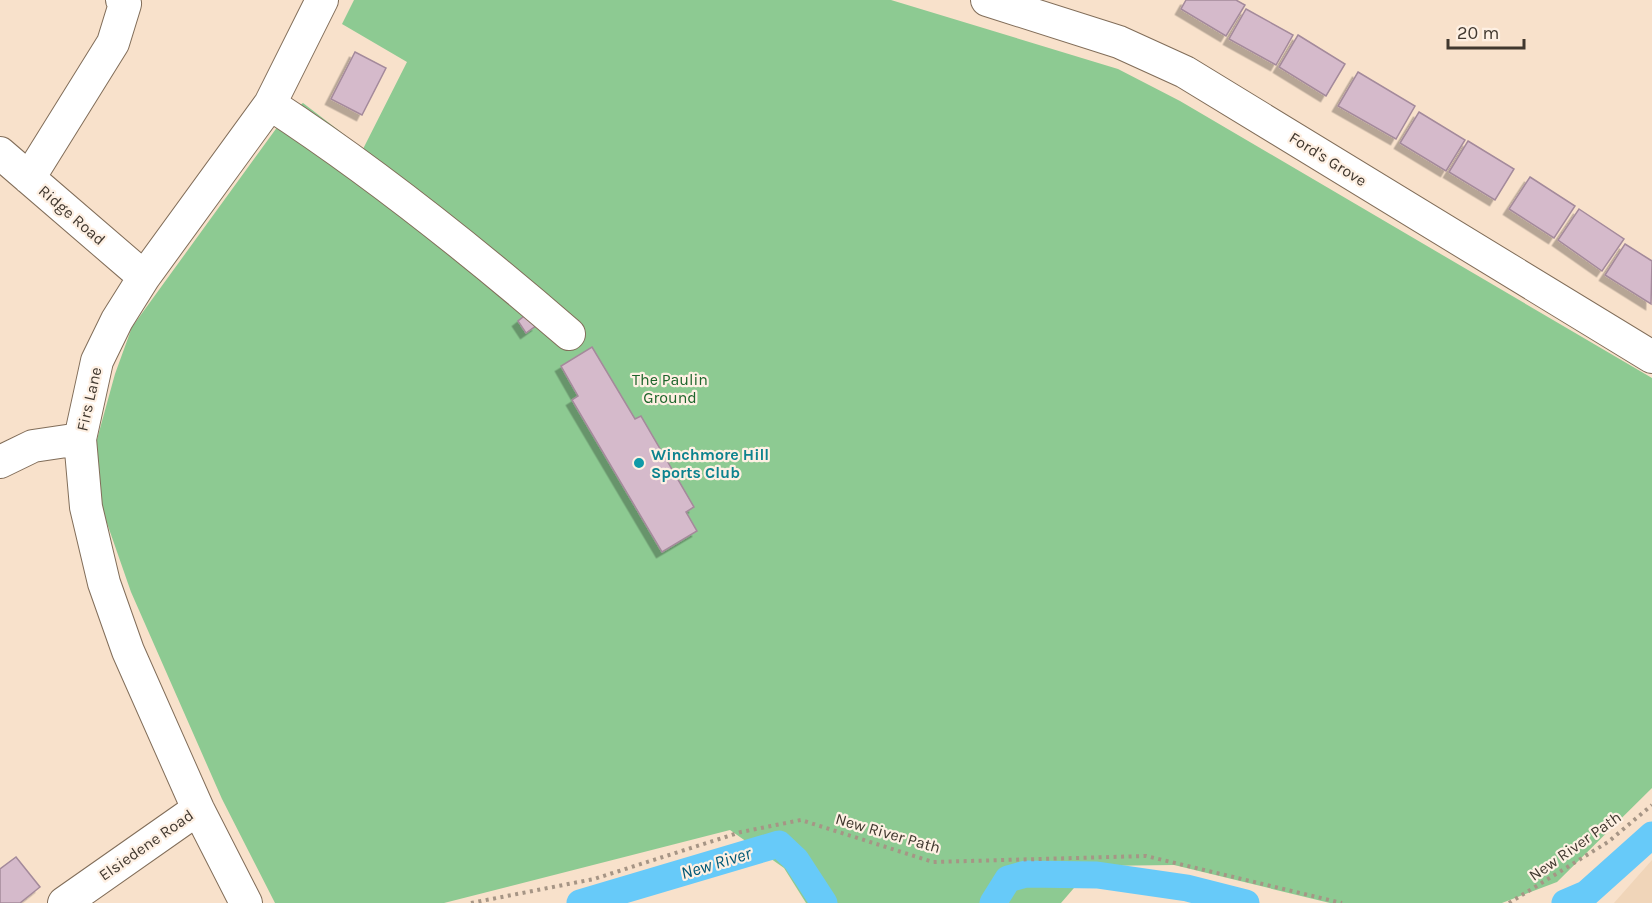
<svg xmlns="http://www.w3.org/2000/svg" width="1652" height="903" viewBox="0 0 1652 903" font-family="Karla,sans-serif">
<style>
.built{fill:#f0d5b9}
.green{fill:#8dca92}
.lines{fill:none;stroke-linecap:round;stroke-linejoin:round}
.canal{stroke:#67caf9;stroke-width:27}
.building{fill:#d5bacb;stroke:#a48a9b;stroke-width:1.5;filter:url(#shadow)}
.minor-casing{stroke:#816d59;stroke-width:34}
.path{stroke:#a69585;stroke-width:4;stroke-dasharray:3 4.5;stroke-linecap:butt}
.minor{stroke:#fff;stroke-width:32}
.culture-dot{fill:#0f9aa8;stroke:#fef0e3;stroke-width:2}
.labels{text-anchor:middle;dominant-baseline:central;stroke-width:4.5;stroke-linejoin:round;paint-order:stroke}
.street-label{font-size:16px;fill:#41382f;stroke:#fef0e3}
.park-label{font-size:16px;fill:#1d652b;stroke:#fef0e3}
.culture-label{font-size:16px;font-weight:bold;fill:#0d838f;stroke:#fef0e3;text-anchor:start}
.water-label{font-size:18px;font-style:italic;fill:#025977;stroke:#fef0e3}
</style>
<defs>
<filter id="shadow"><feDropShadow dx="-5.5" dy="5.5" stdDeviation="0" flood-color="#0004"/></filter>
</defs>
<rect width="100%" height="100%" fill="#f8e1cb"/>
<path class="built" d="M1652,860V903H1614Z"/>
<path class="green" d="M354,0H891L1118,69L1180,101L1652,378V788L1557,882L1502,903H1330L1174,865L1093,866L1061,903H806L784,868L730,830L444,903H275L222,799L131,592L100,503L96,443L115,374L132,327L286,115L303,103L363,149L407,62L342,24Z"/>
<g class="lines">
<path class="canal" d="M580,903L779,844L796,860L824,903
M993,903L1008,879L1026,874L1097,875L1187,888L1246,903
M1565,903L1586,894L1652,835"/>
</g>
<path class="building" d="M1186,0H1236L1245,5L1226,36L1181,9Z
M1246,9L1293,35L1276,65L1229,39Z
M1298,35L1345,64L1326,96L1279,67Z
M355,52L386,68L362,115L331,99Z
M1358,72L1415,106L1396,139L1338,106Z
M1419,112L1465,140L1446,171L1400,143Z
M1468,141L1514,169L1495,200L1449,172Z
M1530,177L1575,206L1554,238L1509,209Z
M1579,209L1624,239L1602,271L1558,240Z
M1625,244L1652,261L1651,304L1605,275Z
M528,313L537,325L526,333L518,321Z
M592,347L635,419L641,416L694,507L686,512L697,531L662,552L572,400L578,396L561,366Z
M16,857L40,887L20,903H0V869Z"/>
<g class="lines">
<defs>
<path id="minor" d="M987,0L1119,42L1185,72L1652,357
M270,104C376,173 474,252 569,334
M0,153L144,277
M29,178L113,43L125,4L122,0
M0,462L33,446L80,439
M64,903L198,809
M246,903L198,809L128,651L104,583L86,507L80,439L97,361L117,320L144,277L270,104L322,0"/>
</defs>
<use href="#minor" class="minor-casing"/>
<path class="path" d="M471,903L594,879L741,832L801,820L933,862L1146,856L1342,903
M1509,903L1608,842L1652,805"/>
<use href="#minor" class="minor"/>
</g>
<circle class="culture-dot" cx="639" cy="463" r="6"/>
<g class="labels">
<g class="street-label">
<text transform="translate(1328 159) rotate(32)">Ford's Grove</text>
<text transform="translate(72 215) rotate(41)">Ridge Road</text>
<text transform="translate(89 399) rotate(-77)">Firs Lane</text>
<text transform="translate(888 833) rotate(16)">New River Path</text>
<text transform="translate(146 845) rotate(-35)">Elsiedene Road</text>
<text transform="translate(1575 846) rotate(-35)">New River Path</text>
</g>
<g class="park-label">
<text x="670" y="379">The Paulin<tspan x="670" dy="18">Ground</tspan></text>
</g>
<g class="culture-label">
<text x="651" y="454">Winchmore Hill<tspan x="651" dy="18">Sports Club</tspan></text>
</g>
<g class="water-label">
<text transform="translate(716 863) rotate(-17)">New River</text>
</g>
</g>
<path d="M1448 39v9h76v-9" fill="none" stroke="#41382f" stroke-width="3"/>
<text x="1457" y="39" font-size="18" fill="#41382f" stroke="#fef0e3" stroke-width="4.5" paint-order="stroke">20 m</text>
</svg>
